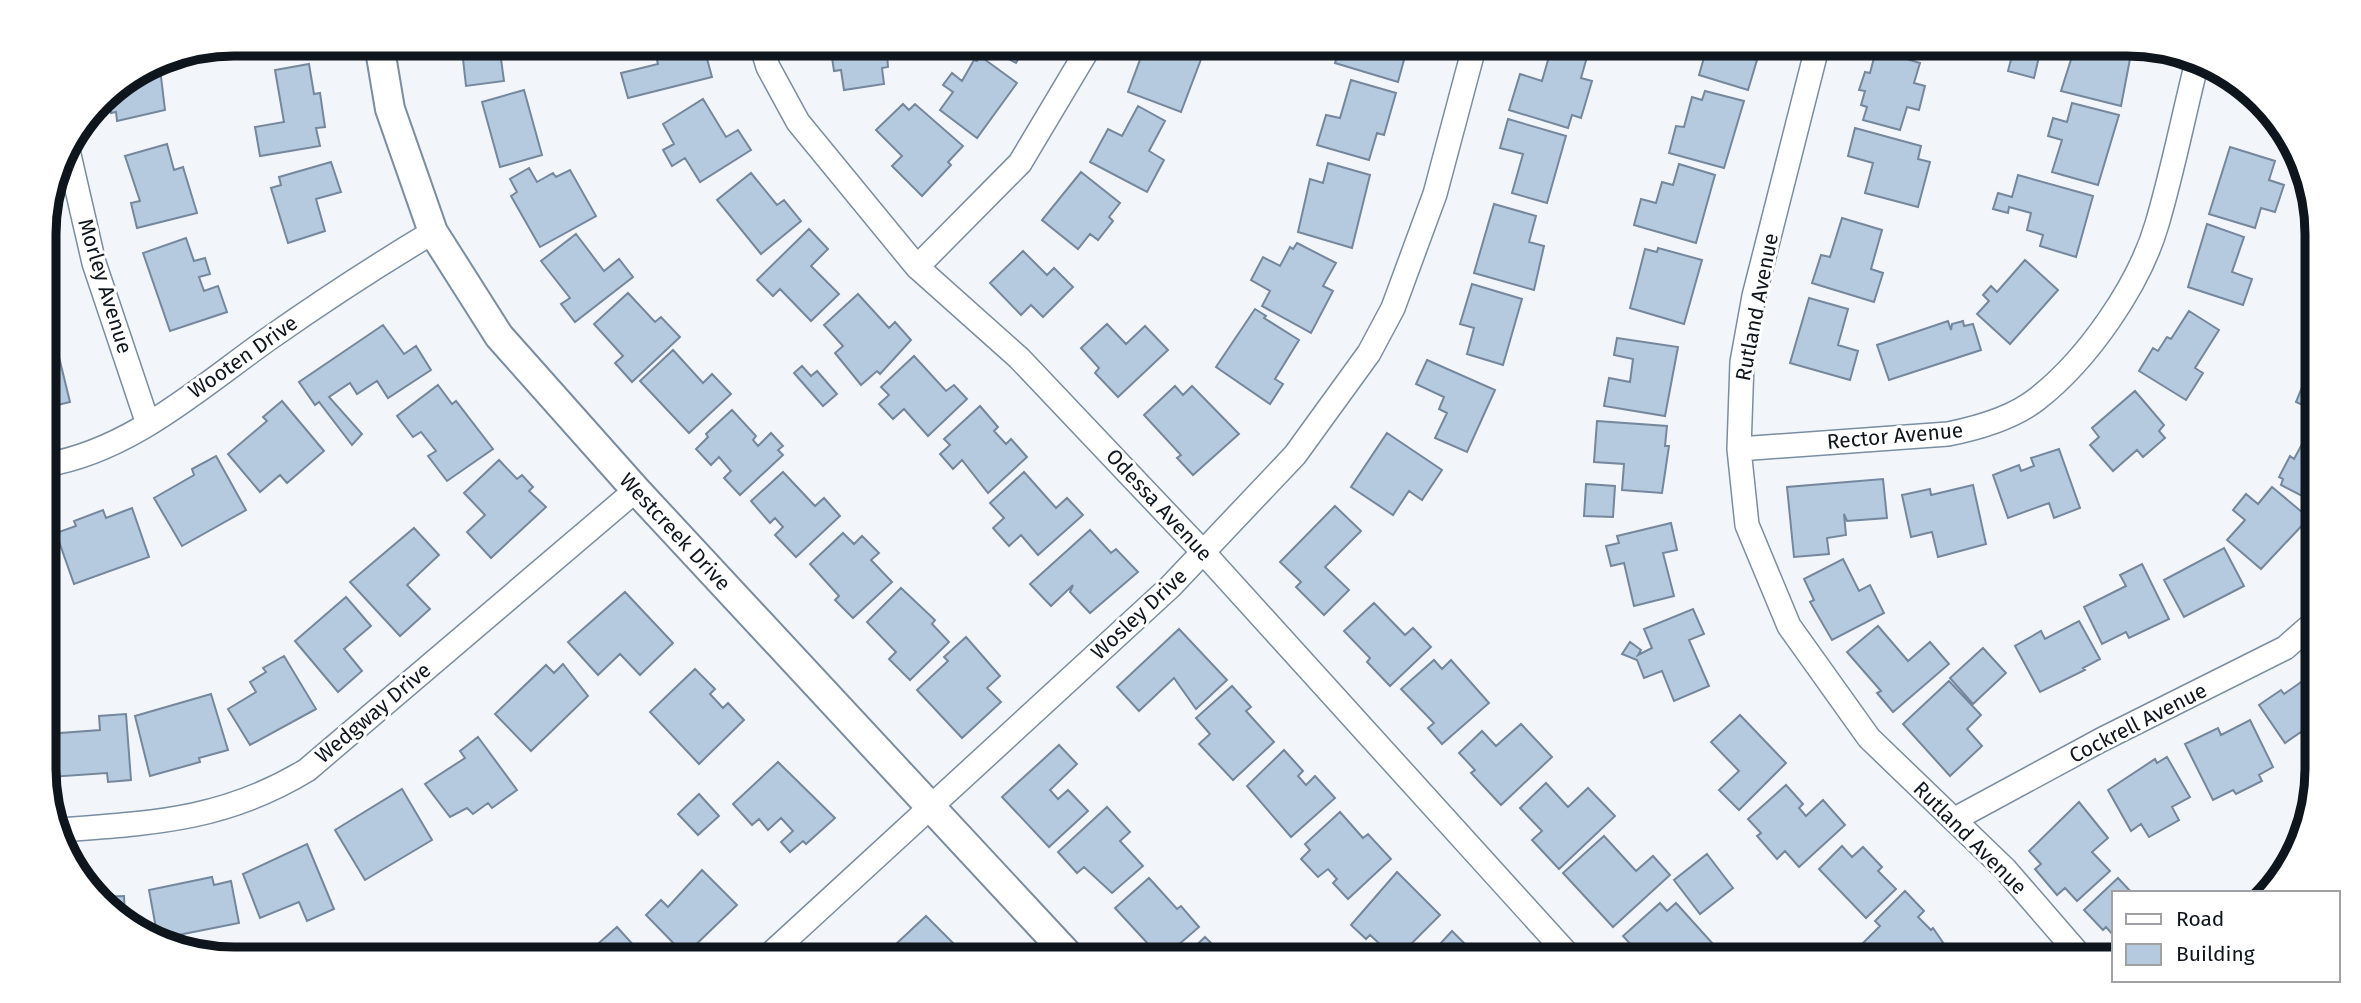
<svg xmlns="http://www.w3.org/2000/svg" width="2361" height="1003" viewBox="0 0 2361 1003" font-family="'Fira Sans',sans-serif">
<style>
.building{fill:#b5c9df;stroke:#75879c;stroke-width:2}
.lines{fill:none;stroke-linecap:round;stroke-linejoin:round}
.minor-casing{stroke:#7a8da1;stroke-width:26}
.tertiary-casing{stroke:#7a8da1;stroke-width:32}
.minor{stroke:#fff;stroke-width:23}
.tertiary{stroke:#fff;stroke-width:28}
.labels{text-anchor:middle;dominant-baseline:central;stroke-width:6;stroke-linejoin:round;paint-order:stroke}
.street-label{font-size:21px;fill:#0e151d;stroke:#fff}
.rim{fill:none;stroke:#0e151d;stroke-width:9}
</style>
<rect width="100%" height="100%" fill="#f2f6fb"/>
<path class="building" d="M252,44H309V45L252,47Z
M467,44H536L538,54L501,59L504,81L466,86L463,59L469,58Z
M653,44H703L712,77L628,98L621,73L658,64Z
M830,44H890V53L887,54L888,67L882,68L884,84L844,90L841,70L834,71Z
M981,44H1027L1016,63Z
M1151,44H1193L1191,50L1203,54L1181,112L1128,92L1144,49L1148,50Z
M1341,44H1398L1395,52L1405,56L1398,82L1335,63Z
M1750,44L1746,56L1757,60L1748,90L1699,75L1707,47L1700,44Z
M1891,44H1937L1934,56Z
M2015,44H2042L2034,78L2008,71Z
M1552,46L1587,57L1581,78L1592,81L1581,118L1572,115L1568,128L1509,110L1520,74L1542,81Z
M2075,47L2130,59L2121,106L2061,91Z
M1876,50L1920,63L1914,83L1925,86L1919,110L1907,107L1900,130L1863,120L1867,107L1861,105L1865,91L1859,90L1865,72L1870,73Z
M980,56L1017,83L977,138L940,110L953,92L943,85L952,73L962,81L974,60L977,61Z
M159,60L165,110L117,121L116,112L111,113L109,91Z
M309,64L314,94L320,93L325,127L316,128L320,146L260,156L255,127L284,122L275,70Z
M1351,80L1396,93L1384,135L1377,133L1369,160L1317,145L1326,115L1340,118Z
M524,90L542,155L500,167L482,102Z
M1705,91L1744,101L1724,168L1669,153L1676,126L1684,127L1692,97L1702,100Z
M703,99L726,137L738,130L751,150L700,182L685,158L672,166L663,150L674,144L663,124Z
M2072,103L2119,115L2098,185L2052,172L2062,140L2048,136L2053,118L2067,122Z
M903,104L909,110L915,104L963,146L948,162L951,165L922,196L892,166L902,156L876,130Z
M1138,106L1165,121L1149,151L1164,160L1147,192L1090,162L1108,129L1122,136Z
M1508,119L1566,136L1547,203L1512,193L1523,154L1500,148Z
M1855,128L1921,146L1918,159L1930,162L1918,207L1865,193L1873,163L1848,156Z
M167,144L174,170L183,167L197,213L137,228L131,203L140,201L125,156Z
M2230,147L2275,161L2269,180L2284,185L2275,212L2261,208L2255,228L2209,214Z
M331,162L341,192L316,199L325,231L288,243L271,188L281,185L279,177Z
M1328,163L1370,175L1352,248L1298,232L1310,179L1323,183Z
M1679,164L1715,175L1696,243L1634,225L1641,199L1656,203L1662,182L1673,185Z
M529,168L537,182L553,173L556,177L570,170L596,216L540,247L511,196L517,192L510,179Z
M1081,172L1120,203L1109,217L1113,221L1098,240L1090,234L1078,249L1042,220Z
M751,173L777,205L784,200L801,221L761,254L717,200Z
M2018,175L2093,196L2076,257L2040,246L2043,235L2027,230L2031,213L2009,207L2008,213L1993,209L1998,193L2012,197Z
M1494,204L1536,216L1529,242L1544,246L1534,290L1474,273Z
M1842,218L1882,230L1871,269L1883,273L1874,302L1812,283L1821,255L1830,257Z
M2207,224L2244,237L2232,272L2252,279L2243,305L2188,287Z
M809,229L828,249L811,266L839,294L811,321L780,289L773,296L757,280Z
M576,234L604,271L619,259L633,277L575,322L561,304L570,298L541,261Z
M186,238L194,261L205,258L210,274L199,277L204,291L218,286L227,312L170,331L143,253Z
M1297,243L1336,263L1323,286L1333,291L1311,333L1262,306L1270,291L1251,280L1263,257L1280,266L1290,247L1293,249Z
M1658,248L1702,260L1684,324L1630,308L1645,249L1657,252Z
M1023,251L1047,275L1054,268L1073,287L1043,317L1031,305L1021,315L990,283Z
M2025,260L2058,290L2010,344L1977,314L1989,301L1983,295L1991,286L1997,292Z
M1472,284L1522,299L1503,365L1467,354L1474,328L1460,324Z
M628,293L655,322L661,317L680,337L632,382L615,363L623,356L594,324Z
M858,294L889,328L895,322L911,340L880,374L877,371L861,385L835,353L843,346L824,325Z
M1809,298L1848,309L1838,345L1858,351L1850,380L1790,363Z
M1255,309L1266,316L1264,318L1299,340L1275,379L1283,384L1270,404L1216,367Z
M2189,311L2219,330L2195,368L2203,373L2186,400L2139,371L2153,348L2158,351L2167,337L2171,339Z
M1948,321L1951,330L1952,324L1963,321L1964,326L1973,324L1981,350L1889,380L1877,345Z
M1107,324L1126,344L1145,326L1168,350L1118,397L1095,373L1099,368L1081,348Z
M383,325L404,354L416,346L431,370L388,398L377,381L357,394L350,383L329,397L362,434L352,445L319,402L315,405L299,382Z
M1617,338L1678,347L1665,416L1604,406L1609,378L1630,382L1633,359L1614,355Z
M673,350L703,383L712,374L731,394L689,433L640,381Z
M58,353L70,402L45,408L44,356Z
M914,356L946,391L954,385L967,399L928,436L904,409L893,419L879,404L889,395L881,387Z
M1427,360L1495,390L1467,452L1435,438L1447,413L1439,409L1444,397L1416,384Z
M2312,363L2316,365V411L2296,402Z
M802,366L811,376L817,371L837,394L823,406L794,373Z
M438,385L452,404L456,401L493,449L447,481L428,456L436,451L421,432L413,437L397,416Z
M1175,386L1183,395L1192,386L1239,434L1193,475L1177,458L1181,455L1144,415Z
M2135,391L2164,425L2159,431L2165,438L2143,457L2137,450L2113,471L2090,445L2099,437L2092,428Z
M282,401L324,451L287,483L280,475L260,492L228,454L267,421L263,417Z
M980,406L998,427L994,431L1006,444L1011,439L1027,457L988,493L962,460L953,469L940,454L950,445L944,439Z
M732,410L756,436L753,440L758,446L771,433L783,446L778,450L783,455L740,495L724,478L731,471L719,457L711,465L696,449L708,437L706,434Z
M2315,420L2316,421V503L2281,485L2283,479L2279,477L2290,456L2294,459Z
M1597,421L1667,426L1665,446H1669L1662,493L1622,490L1624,464L1594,462Z
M1387,433L1442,470L1422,500L1409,491L1393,515L1351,487Z
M2059,449L2080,508L2054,518L2049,503L2008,518L1993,475L2019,465L2021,471L2034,466L2031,458Z
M216,456L246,510L182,546L154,498L194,475L192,469Z
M499,460L517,479L522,475L533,487L529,491L546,507L491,558L467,532L485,515L464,493Z
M783,472L815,506L824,498L840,516L796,557L775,535L783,527L775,518L770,523L751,501Z
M1024,472L1056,508L1067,498L1083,515L1038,555L1021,535L1009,546L993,528L1004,518L990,503Z
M1883,479L1887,518L1847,521L1844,514L1846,535L1827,538L1829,554L1794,557L1787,487Z
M1586,484L1615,486L1613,517L1584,516Z
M1973,485L1986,544L1938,557L1932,532L1911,537L1902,495L1930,489L1931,495Z
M2272,487L2309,518L2261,569L2227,540L2245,520L2233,510L2246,494L2258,504Z
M1335,506L1361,531L1325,567L1349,590L1324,615L1296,587L1301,582L1280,562Z
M132,508L149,557L74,584L56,533L76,526L74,521L103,510L106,518Z
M1671,523L1677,550L1663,553L1674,596L1634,606L1624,563L1611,566L1606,546L1619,543L1617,536Z
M414,528L439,555L407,585L430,609L400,636L350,582Z
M1090,530L1111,553L1116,549L1138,572L1090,613L1070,592L1073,585L1051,606L1030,584Z
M843,533L854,544L862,536L879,553L871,560L892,582L853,618L835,600L839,596L810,564Z
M2224,548L2244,586L2184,617L2164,580Z
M1843,559L1859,591L1870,585L1884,613L1832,640L1810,602L1814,600L1804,579Z
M2142,564L2169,619L2129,638L2126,632L2102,644L2084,607L2126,586L2120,575Z
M901,588L935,620L932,624L949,642L910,680L889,659L896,652L867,622Z
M625,592L673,643L640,675L620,654L598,675L568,642Z
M346,597L371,626L344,649L362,671L338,692L295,641Z
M1374,603L1405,635L1413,628L1431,647L1390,686L1367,662L1370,658L1344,631Z
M1693,609L1704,634L1689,640L1709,686L1674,701L1662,671L1644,678L1637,660L1622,654L1630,642L1641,650L1638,655L1652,648L1644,629Z
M2079,621L2100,659L2083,668L2085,670L2040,692L2015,646L2041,631L2045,639Z
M1878,626L1908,661L1930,642L1949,664L1893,712L1877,693L1881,691L1847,652Z
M1179,629L1227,680L1196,709L1174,678L1139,711L1117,687Z
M966,637L1000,676L987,688L1001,702L962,738L917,690L948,661L944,657Z
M1983,648L2006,673L1973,704L1950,678Z
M284,656L316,709L250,745L228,709L256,692L250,682L266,672L263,668Z
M1434,660L1442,669L1451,660L1489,703L1442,744L1428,728L1434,723L1401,689Z
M563,664L588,696L531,751L495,714L546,665L554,673Z
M695,669L715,689L710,694L723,708L728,703L744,720L699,764L650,712Z
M2317,671V745L2312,748L2301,732L2285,743L2259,705L2281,690L2284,694Z
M1949,681L1981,715L1967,729L1982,746L1950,776L1903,724Z
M1232,686L1251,707L1246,711L1274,742L1233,780L1199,744L1210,734L1196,718Z
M211,694L228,750L199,758L200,762L150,776L135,716Z
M126,714L131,780L108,782L107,773L50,777L47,734L100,730L99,716Z
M1740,715L1786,763L1739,810L1719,790L1739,771L1711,742Z
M2250,720L2273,767L2259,775L2262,781L2236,794L2233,790L2213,800L2185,744L2218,728L2221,735Z
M1521,724L1552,757L1501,805L1471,773L1475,770L1459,753L1482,731L1496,746Z
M478,737L517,790L492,808L488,803L473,814L467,808L450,817L425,784L465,758L460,751Z
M1059,745L1077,764L1050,790L1058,799L1068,790L1088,811L1049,847L1002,797Z
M1284,750L1303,771L1298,776L1306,785L1315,776L1335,798L1291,837L1247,786Z
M2167,757L2190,797L2172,807L2179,820L2149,837L2141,824L2131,831L2108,790L2155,759L2157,763Z
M778,762L835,818L806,844L803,841L790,852L781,842L793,831L781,818L768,830L759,819L752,825L733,804Z
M1546,783L1568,807L1588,788L1615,816L1559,869L1532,840L1542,831L1520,808Z
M1786,785L1803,804L1799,808L1806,816L1823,800L1845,825L1799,867L1785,851L1777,859L1757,836L1761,833L1748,819Z
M402,789L432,840L365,880L335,830Z
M699,794L719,816L698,835L678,814Z
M2079,802L2108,838L2092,852L2110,871L2077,901L2065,888L2057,895L2035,869L2041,864L2029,851Z
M1107,807L1130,832L1120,841L1143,866L1112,893L1084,867L1077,873L1058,852Z
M1340,812L1363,838L1368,834L1391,859L1348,899L1333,883L1337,879L1328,869L1318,877L1301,859L1310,850L1305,844Z
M1604,836L1636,871L1653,856L1670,875L1613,927L1563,873Z
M307,844L334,909L307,921L299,902L260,918L243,874Z
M1842,846L1852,857L1863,847L1882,867L1878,871L1896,889L1866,918L1819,869Z
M1707,854L1733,888L1700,914L1674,880Z
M702,870L737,905L685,955L646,915L661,900L668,907Z
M1397,872L1440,915L1396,959L1370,935L1366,939L1351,925Z
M212,877L214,885L231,881L239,923L158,939L149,890Z
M1149,878L1177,909L1181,906L1199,927L1162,959L1115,908Z
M2118,878L2132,893H2114V936L2106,927L2103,930L2084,910Z
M1905,891L1924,911L1918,917L1931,930L1933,928L1946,947L1934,959H1897L1904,953L1896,944L1878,959L1863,943L1880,926L1875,921Z
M124,896L125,917L100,897Z
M1660,903L1667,911L1676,903L1713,944L1697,959H1657L1652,953L1644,959L1623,936Z
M926,916L969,959H880Z
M617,927L646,959H581Z
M1452,931L1469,948L1472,945L1486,959H1426Z
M1205,937L1227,959H1182Z"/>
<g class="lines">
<defs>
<path id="minor" d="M761,44L768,67L798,122L917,267L1019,358L1203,552L1572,959
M1818,44L1754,296L1742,362L1739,449L1747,525L1789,626L1869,738L2005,869L2083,959
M67,146L94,263L148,424
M917,267L1020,163L1091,44
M1739,449L1948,434C1978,428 2013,418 2037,399C2087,360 2139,286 2157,224C2173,170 2184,113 2198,58
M45,465C130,451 198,389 267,340C321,302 376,266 433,232
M1955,819L2101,740L2285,648L2317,620
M60,830C153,823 225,820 307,770L636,490
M765,959L1170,587L1295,455L1369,353L1393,308L1435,194L1475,44"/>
<path id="tertiary" d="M379,44L390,109L433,232L499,336L636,490L1072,959"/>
</defs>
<use href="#minor" class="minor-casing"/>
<use href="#tertiary" class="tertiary-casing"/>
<use href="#minor" class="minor"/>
<use href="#tertiary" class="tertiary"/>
</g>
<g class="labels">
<g class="street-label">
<text transform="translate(105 286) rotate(73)">Morley Avenue</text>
<text transform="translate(1757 307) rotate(-79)">Rutland Avenue</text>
<text transform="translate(243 357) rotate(-35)">Wooten Drive</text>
<text transform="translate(1895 436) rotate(-5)">Rector Avenue</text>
<text transform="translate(1159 505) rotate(47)">Odessa Avenue</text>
<text transform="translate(675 532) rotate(47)">Westcreek Drive</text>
<text transform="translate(1139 614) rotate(-43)">Wosley Drive</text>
<text transform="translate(373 713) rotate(-40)">Wedgway Drive</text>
<text transform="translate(2138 723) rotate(-27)">Cockrell Avenue</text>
<text transform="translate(1970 838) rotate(45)">Rutland Avenue</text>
</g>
</g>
<path d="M0 0H2361V1003H0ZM234 56H2127A178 178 0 0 1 2305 234V769A178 178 0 0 1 2127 947H234A178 178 0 0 1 56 769V234A178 178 0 0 1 234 56Z" fill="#fff" fill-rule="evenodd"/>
<path class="rim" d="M234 56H2127A178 178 0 0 1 2305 234V769A178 178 0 0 1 2127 947H234A178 178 0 0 1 56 769V234A178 178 0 0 1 234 56Z"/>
<rect x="2112" y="891" width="228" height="91" fill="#ffffff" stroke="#9fa1a5" stroke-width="2"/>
<rect x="2126" y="914" width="35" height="10" fill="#ffffff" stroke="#9fa1a5" stroke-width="2"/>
<text x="2176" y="926" font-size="21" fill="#0e151d">Road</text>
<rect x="2126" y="944" width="35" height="21" fill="#b5c9df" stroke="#9fa1a5" stroke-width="2"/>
<text x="2176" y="961" font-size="21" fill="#0e151d">Building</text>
</svg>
